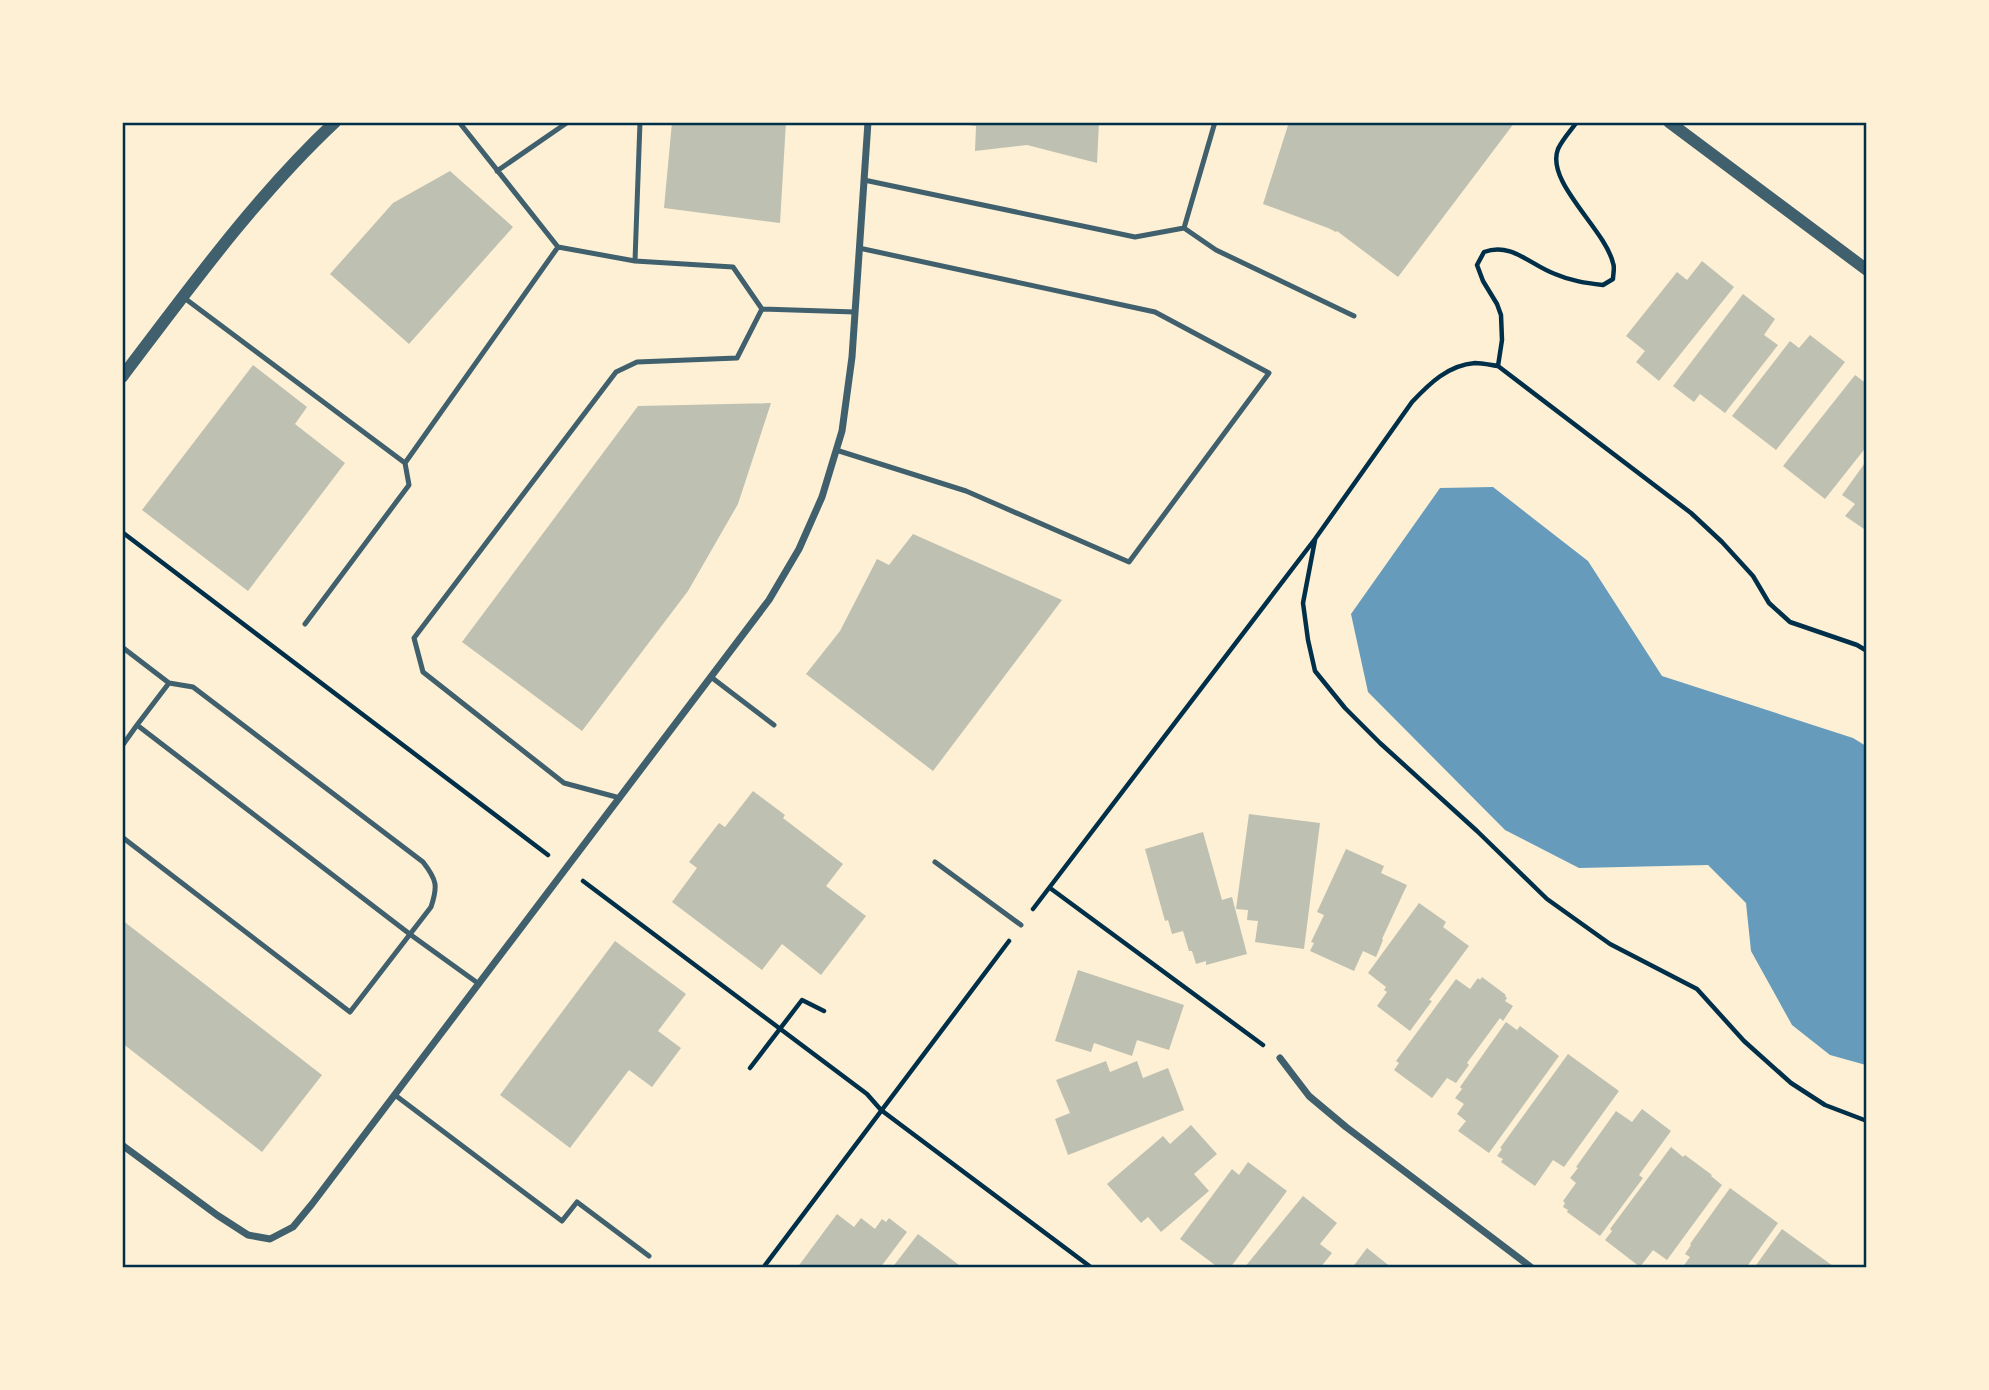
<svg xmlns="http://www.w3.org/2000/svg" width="1989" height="1390" viewBox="0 0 1989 1390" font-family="Lato,sans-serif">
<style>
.water{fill:#669bbc}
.building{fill:#bec0b2}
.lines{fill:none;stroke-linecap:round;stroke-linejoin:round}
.path{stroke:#003049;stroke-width:4.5}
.service{stroke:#3f606c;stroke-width:5}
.minor{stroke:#3f606c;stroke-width:7}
.tertiary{stroke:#3f606c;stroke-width:12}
.neatline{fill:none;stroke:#003049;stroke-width:2.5}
</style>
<rect width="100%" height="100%" fill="#fdf0d5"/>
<path class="water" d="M1493,487L1588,561L1662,676L1853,738L1866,746V1065L1830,1055L1792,1025L1751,951L1746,903L1708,865L1579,868L1505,830L1368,692L1351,614L1440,488Z"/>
<path class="building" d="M672,122H786L780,223L664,208Z
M961,122H1099L1097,163L1027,145L975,151L976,126L961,124Z
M1289,122H1515L1398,277L1337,231L1336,232L1328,228L1263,204Z
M450,171L513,227L409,344L330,274L393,203Z
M1702,261L1734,287L1659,381L1636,362L1645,351L1626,336L1677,272L1687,280Z
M1743,294L1775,319L1764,335L1778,345L1725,413L1700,394L1694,402L1673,386Z
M1810,335L1845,362L1776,450L1732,416L1790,341L1799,348Z
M253,365L307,407L295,424L345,463L248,591L142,510Z
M1855,375L1867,384V446L1825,499L1783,466Z
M771,403L738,504L688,591L582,731L462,642L638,406Z
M1867,460V531L1845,516L1855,504L1842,495Z
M913,534L1062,600L933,771L806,674L840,631L877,559L889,565Z
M753,791L785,815L783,818L843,864L826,886L866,916L821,975L782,944L762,970L672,902L697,868L689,862L719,823L725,827Z
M1249,814L1320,823L1304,949L1255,942L1258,921L1247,920L1248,910L1236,909Z
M1203,832L1222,900L1232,897L1247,954L1206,965V961L1196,964L1192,951H1189L1183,931L1172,934L1168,920L1165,921L1145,849Z
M1346,849L1384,866L1381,873L1407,885L1382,939L1383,940L1376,957L1363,951L1354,971L1310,951L1314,943L1311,942L1324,915L1317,912Z
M1419,903L1446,922L1443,927L1469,946L1429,1000L1432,1001L1410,1031L1377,1006L1387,992L1384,990L1386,987L1368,973Z
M122,920L322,1075L262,1152L122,1043Z
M615,941L686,994L658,1031L681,1048L652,1087L629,1070L570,1148L500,1095Z
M1078,970L1184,1005L1169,1050L1137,1040L1132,1056L1094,1043L1091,1052L1055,1041Z
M1482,977L1506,995L1505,996L1507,998L1505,1001L1513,1006L1503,1021L1500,1018L1467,1063L1469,1065L1456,1083L1447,1078L1432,1098L1394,1070L1399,1063L1396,1061L1456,979L1470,989L1478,978L1480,980Z
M1506,1022L1517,1030L1520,1026L1559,1056L1489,1153L1458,1131L1466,1121L1457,1114L1464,1104L1455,1098L1462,1089L1460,1087Z
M1568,1054L1619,1091L1564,1167L1553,1160L1535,1186L1501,1162L1503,1159L1497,1156L1502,1149L1500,1148Z
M1106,1061L1110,1072L1137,1061L1143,1078L1168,1068L1184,1110L1068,1155L1055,1119L1070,1113L1056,1080Z
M1642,1109L1671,1131L1639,1175L1643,1178L1600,1236L1567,1212L1568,1210L1563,1207L1565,1203L1563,1201L1576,1183L1570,1178L1578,1168L1576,1167L1616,1111L1632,1122Z
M1191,1125L1217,1154L1194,1174L1209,1191L1161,1232L1148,1217L1141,1223L1107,1184L1163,1136L1170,1144Z
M1671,1147L1683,1157L1685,1155L1712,1175L1711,1176L1722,1185L1667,1260L1653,1250L1640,1267L1605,1240L1612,1231L1610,1229Z
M1248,1162L1287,1191L1230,1268H1219L1180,1239L1232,1169L1239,1175Z
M1730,1188L1778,1223L1746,1268H1682L1690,1257L1685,1254L1691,1245L1690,1244Z
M1303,1196L1337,1223L1320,1244L1332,1253L1320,1268H1244Z
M837,1214L854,1227L861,1218L875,1229L882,1219L886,1222L889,1218L907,1232L880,1268H797Z
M1782,1229L1833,1266L1831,1268H1754Z
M918,1234L963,1268H892Z
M1367,1248L1392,1268H1352Z"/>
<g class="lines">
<path class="path" d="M1498,366L1502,340L1501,315L1497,304L1483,281L1477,265L1484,252C1512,242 1530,265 1555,274C1571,281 1586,283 1603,285L1613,279C1613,274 1615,267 1613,263C1605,229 1545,182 1558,149C1562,140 1571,130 1577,122
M122,532L548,855
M1315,540L1303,603L1308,640L1315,671L1345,708L1380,743L1477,831L1547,899L1610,944L1697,989L1744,1041L1791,1083L1825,1105L1867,1121
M583,881L867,1094L881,1110L1092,1268
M1050,888L1263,1045
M1033,909L1315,539L1412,402C1429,384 1448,365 1475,363C1482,363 1491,365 1498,366L1691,513L1722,542L1753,576L1769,603L1790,622L1857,645L1867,651
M750,1068L802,1000L824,1011
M763,1268L1009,941"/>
<path class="service" d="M459,122L558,247L635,261L733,267L762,309L855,312
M497,171L568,122
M864,180L1135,237L1184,228L1215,122
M1184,228L1216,250L1354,316
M635,261L640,122
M183,297L405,463L558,247
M836,450L966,491L1129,562L1269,373L1155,312L859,248
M305,624L409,485L405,463
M122,647L169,683L193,687L423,862C437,880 438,886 431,907L350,1012L122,837
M711,677L774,725
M137,725L169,683
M122,746L137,725L411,935L479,984
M620,798L564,783L423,672L414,638L616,372L637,362L737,358L762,309
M935,862L1021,925
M395,1095L562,1221L577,1202L649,1256"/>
<path class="minor" d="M1280,1058L1309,1096L1346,1127L1532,1268
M122,1145L217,1215L248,1235L270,1239L293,1227L312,1204L769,600L799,549L822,497L842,431L852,357L868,122"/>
<path class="tertiary" d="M1669,122L1867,270
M122,377C188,290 255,197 335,122"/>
</g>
<rect width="1989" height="1390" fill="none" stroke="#fdf0d5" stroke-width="248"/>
<rect x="124" y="124" width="1741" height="1142" class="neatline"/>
</svg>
